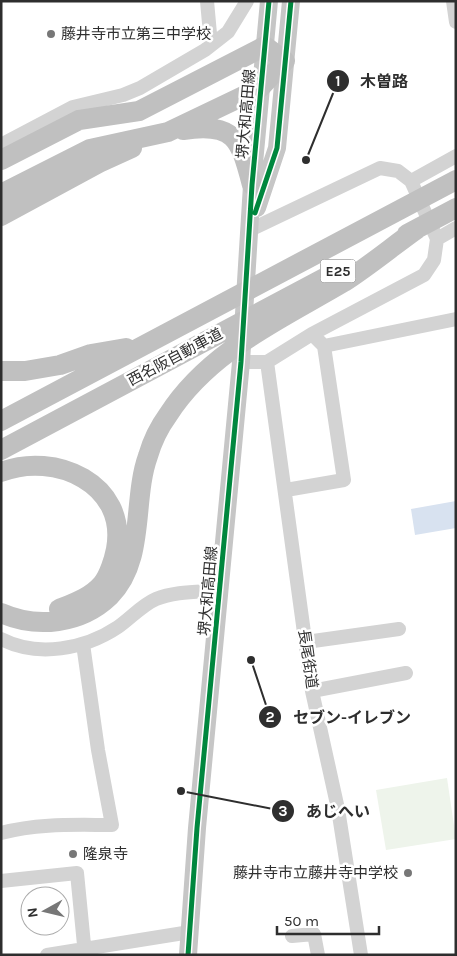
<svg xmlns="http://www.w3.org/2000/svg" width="457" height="956" viewBox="0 0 457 956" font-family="Karla,'Noto Sans JP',sans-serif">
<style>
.green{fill:#eef4eb}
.water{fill:#d8e2f0}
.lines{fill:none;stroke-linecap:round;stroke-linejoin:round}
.minor{stroke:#d3d3d3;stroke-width:14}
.major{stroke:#c6c6c6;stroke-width:18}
.highway{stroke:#c0c0c0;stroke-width:20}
.cycleway-casing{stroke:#fff;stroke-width:8}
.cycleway{stroke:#00873e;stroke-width:5}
.poi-dot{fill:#777;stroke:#fff;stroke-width:2}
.labels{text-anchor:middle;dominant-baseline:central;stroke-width:5;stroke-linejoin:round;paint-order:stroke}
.shield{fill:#fff;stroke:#6d6d6d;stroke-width:1}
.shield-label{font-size:14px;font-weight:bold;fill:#2e2e2e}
.poi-label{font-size:15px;fill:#2e2e2e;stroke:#fff;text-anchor:start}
.street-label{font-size:15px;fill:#2e2e2e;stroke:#fff}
.leader{fill:none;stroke:#2e2e2e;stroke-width:2}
.callout-dot{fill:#2e2e2e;stroke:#fff;stroke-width:2}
.mark-label{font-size:15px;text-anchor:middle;font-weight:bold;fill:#fff}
.callout-label{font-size:16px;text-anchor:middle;font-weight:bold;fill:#2e2e2e;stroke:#fff;stroke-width:5;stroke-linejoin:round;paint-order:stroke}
</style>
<rect width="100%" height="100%" fill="#fff"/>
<path class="green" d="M447,778L456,839L386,850L376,790Z"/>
<path class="water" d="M456,501V528L415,535L411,509Z"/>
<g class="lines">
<path class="minor" d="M207,1L211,45
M453,1L456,22
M1,145L73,107L123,95L140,88L205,50L228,32L247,1
M411,181L456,156
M437,239L456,228
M324,346L456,319
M241,362H267L312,334L424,275L434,260L437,239L411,181L398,171L380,168L250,230
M267,362L312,691L338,809L361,955
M286,490L344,480L324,346L312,334
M1,639C38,658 85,649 118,627C131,618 142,605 156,599C175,591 200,592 221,590
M306,642L399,629
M312,691L406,673
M1,833C38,823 75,825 112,825L98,750L83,644
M1,881L77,873L85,955
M292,936L314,934L318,955
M47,955L190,932"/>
<path class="major" d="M257,208L277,148L291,1
M188,955L197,828L241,362L252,185L269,1"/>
<path class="highway" d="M183,130C236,122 240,140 252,185
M1,160L79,120L139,111L265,46L285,61L260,88L168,132L90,149L1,194
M1,216L99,163L132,148
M407,234L456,208
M1,371H25L60,365L91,354L126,348
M1,421L456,180
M1,450L326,277
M1,472C55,451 128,484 116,549C114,559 109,576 102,584C91,597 74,603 59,609
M1,613C37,629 81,624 110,596C146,560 132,500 148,456C152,442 160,426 168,415C209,351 280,320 344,282C369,266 393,246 417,229"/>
<defs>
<path id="cycleway" d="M255,213L277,148L291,1
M188,955L197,828L241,362L252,185L269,1"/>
</defs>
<use href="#cycleway" class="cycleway-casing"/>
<use href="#cycleway" class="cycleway"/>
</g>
<g class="poi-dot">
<circle cx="51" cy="34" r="5"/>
<circle cx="73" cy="854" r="5"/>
<circle cx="408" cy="873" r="5"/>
</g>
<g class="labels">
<rect class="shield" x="320.5" y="259.5" width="35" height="23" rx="4"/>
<g class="shield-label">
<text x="338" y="271">E25</text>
</g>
<g class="poi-label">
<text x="61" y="34">藤井寺市立第三中学校</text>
<text x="83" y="854">隆泉寺</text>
<text x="398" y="873" text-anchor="end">藤井寺市立藤井寺中学校</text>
</g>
<g class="street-label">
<text transform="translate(246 114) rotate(-85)">堺大和高田線</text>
<text transform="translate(175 357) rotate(-28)">西名阪自動車道</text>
<text transform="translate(208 591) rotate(-85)">堺大和高田線</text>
<text transform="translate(308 659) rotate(82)">長尾街道</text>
</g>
</g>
<path class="leader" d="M306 160L338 81M251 660L270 717M181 791L283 811"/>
<g class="callout-dot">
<circle cx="306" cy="160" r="5"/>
<circle cx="251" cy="660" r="5"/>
<circle cx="181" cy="791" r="5"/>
<circle cx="338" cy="81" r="12"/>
<circle cx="270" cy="717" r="12"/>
<circle cx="283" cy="811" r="12"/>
</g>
<g class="mark-label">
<text x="338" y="86">1</text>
<text x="270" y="722">2</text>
<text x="283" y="816">3</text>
</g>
<g class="callout-label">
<text x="384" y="87">木曽路</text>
<text x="352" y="723">セブン-イレブン</text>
<text x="338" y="817">あじへい</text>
</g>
<rect width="457" height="956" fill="none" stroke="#2e2e2e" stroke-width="5"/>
<g transform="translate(45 911) rotate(262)"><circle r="24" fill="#ffffff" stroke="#ababab"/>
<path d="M0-4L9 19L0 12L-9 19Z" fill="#777777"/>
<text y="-8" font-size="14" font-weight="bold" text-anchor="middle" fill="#2e2e2e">N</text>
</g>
<path d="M277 926v8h102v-8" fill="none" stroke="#2e2e2e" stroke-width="2.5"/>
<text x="284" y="926" font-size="15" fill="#2e2e2e" stroke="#ffffff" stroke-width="4" paint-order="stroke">50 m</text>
</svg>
